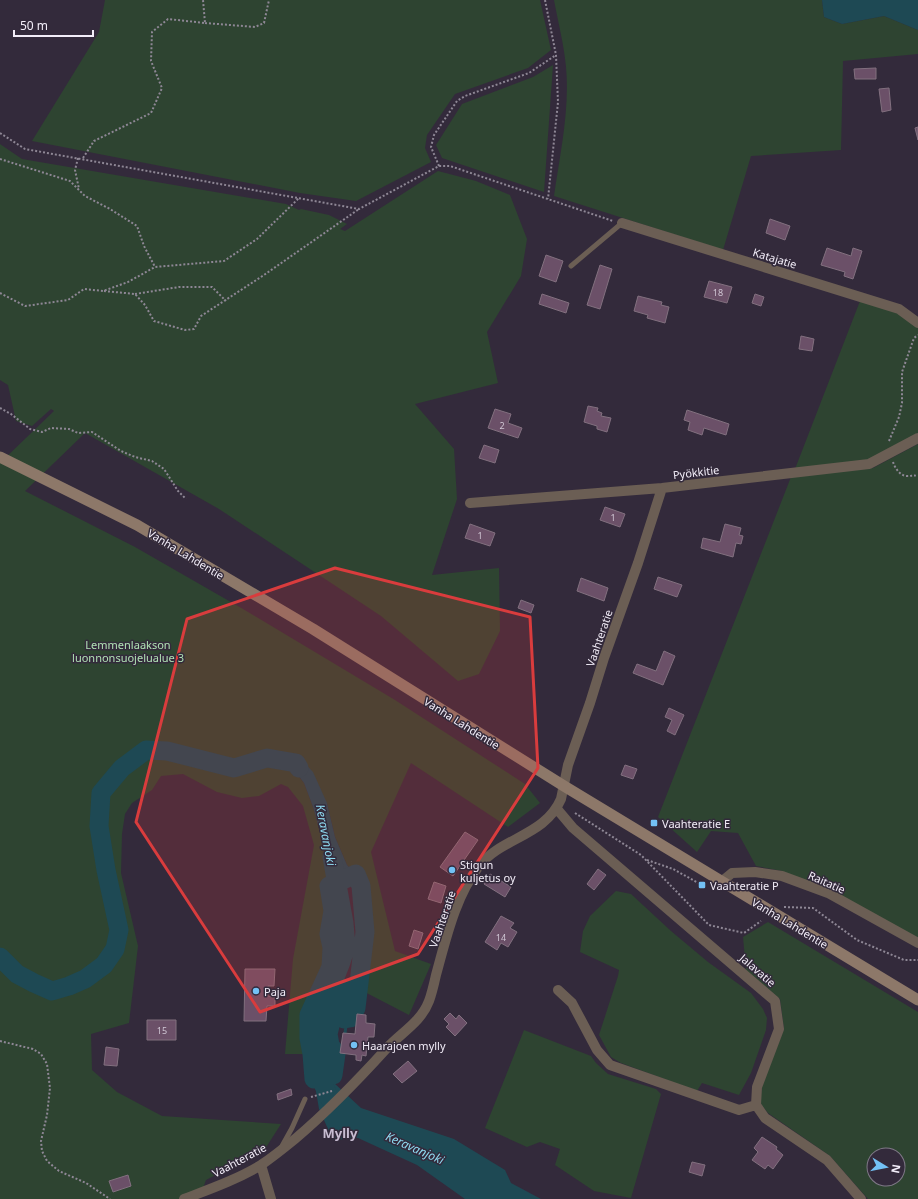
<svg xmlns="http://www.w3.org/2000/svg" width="918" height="1199" viewBox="0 0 918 1199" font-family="'Noto Sans',sans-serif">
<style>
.green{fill:#2e4431;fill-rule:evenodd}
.water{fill:#1e4954}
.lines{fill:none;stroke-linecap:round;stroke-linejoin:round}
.stream{stroke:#1e4954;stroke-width:3}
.river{stroke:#1e4954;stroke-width:19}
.building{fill:#6b5068;stroke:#82707f}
.path{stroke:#8e8795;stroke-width:2;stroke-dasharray:2 2;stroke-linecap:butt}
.service{stroke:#6b5e54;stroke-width:5}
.minor{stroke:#6b5e54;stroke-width:10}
.secondary{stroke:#8d7869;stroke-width:11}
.marked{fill:#d93c3d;fill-opacity:0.2;stroke:#d93c3d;stroke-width:3;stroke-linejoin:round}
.poi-dot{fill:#73c1f5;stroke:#332a3b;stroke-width:1.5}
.labels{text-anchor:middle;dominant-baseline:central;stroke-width:3;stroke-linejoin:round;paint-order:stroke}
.number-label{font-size:9px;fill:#d0c6d4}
.street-label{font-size:11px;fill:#f2edf8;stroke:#332a3b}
.park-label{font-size:11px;fill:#b0e2b4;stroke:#332a3b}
.poi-label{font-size:11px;fill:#f2edf8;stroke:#332a3b;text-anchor:start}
.water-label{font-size:12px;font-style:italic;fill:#8edaf0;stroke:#332a3b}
.quarter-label{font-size:13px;font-weight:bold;fill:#c8bdd2;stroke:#332a3b}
</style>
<rect width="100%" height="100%" fill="#332a3b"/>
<path class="green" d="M105,0H540L551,50L528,68L455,94L427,135L425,148L431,162L356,201L300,193L32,141L99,32Z
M554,0H822L824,17L842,24L884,16L918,30V54L843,61L841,150L751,156L723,250L554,196C560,154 570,109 566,67C564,44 558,22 554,0Z
M553,65L544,192L442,158L436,145L462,104L533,77Z
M0,144L22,159L286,204L299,210L301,209L329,215L347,224L340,229L345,231L438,171L476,181L510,195L527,239L521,276L487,332L498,383L415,404L454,449L457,499L432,575L499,568L500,631L479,674L458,681L381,616L219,509L85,433L25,491L135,547L243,609L395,700L525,784L540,803L508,827L411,763L371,852L395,951L431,964L409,1015L357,988L365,932L361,886L356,874L347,865L335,837L327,803L294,770L304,783L313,807L325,849L333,911L329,934L332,947L331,967L309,1015V1038L312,1054H285L293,959L314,845L303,806L288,787L281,784L259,796L242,798L217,792L183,774L161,776L152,790L132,803L125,814L122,834L121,873L138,946L129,1023L91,1034L92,1070L117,1092L162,1116L281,1124L265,1149L206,1180L199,1199H0V463L54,411L51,409L32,426L16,421L8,385L0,380Z
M860,301L899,313L918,327V434L867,460L795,469Z
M918,444V939L782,871L756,866L738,833L711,831L697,852L658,817L791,477L873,468Z
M616,891L631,894L671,931L708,962L751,993L763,1009L767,1018L766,1030L751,1073L739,1095L702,1083L697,1091L621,1063L611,1057L599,1035L618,976L619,970L580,952L583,931L590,916Z
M768,922L918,1012V1199H868L830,1156L768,1113L760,1103L762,1086L784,1029L780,999L746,970L743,937ZM874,1155H898V1179H874Z
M524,1030L591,1056L596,1063L608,1074L656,1089L661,1094L631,1198L594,1191L555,1165L560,1149L540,1142L527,1147L485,1128Z"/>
<path class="water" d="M822,0H918V30L884,16L842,24L824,17Z
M277,754L297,755L313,772L327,803L335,837L347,865L356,874L329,886L325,849L313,807L304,783L294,770L277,765Z
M333,1075V1082L361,1108L454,1139L505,1170L511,1183L541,1199H465L417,1165L358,1138L333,1140L319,1109L314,1079Z"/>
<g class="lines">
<path class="stream" d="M345,1033L347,1019
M322,1064L341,1052"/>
<path class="river" d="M356,874L361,886L365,932L356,1008L350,1018L344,1019C343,1008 346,1001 345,989H339L328,1034L330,1045L336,1054L333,1075L314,1079L312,1054L309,1038V1015L331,967L332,947L329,934L333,911L329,886Z
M0,957L17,974L34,983L52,991L69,986L85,979L104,965L115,949L119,930L106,870L99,826L101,793L122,768L146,750L167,751L234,768L267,758L296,763L299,768
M331,1100L328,1096L323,1083L319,1018L341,962L346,946L344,923L332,857"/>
</g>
<path class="building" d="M876,68V79H855L854,69Z
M889,88L891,110L882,112L879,89Z
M918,127V140L915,128Z
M770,219L790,226L785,240L766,233Z
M827,248L851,256L853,248L862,251L853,279L844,276L845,272L821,265Z
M546,255L563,261L556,282L539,276Z
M600,265L612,269L600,309L587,305Z
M709,281L732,287L727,303L704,297Z
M542,294L569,303L566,313L539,304Z
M755,294L764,297L761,306L752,303Z
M638,296L662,302L661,305L669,307L665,323L647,318L648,315L634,311Z
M801,336L814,339L812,351L799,349Z
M588,406L598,408L597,411L602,413L601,416L611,418L607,432L597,429V426L584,422Z
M495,409L511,414L508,423L522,428L518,438L488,428Z
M687,410L729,424L726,435L704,428L702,435L688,430L690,422L684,420Z
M484,445L499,450L495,463L479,458Z
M605,507L625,514L620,527L600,520Z
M470,524L495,533L490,546L465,538Z
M725,524L741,528L739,535L743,536L741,544L736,543L733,557L701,548L703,538L720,542Z
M658,577L682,585L677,597L654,589Z
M581,578L608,588L604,601L577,591Z
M521,600L534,605L531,613L518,608Z
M664,651L675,656L663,685L633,673L637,664L656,671Z
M669,708L684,715L675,735L667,731L672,720L665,717Z
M625,765L637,769L633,779L621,775Z
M465,832L478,840L453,876L440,867Z
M598,869L606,875L594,890L587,884Z
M490,874L511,887L505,897L484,884Z
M434,882L446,886L441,903L428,899Z
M501,916L514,923L510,928L517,932L508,947L501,943L497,950L485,942Z
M414,930L423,933L418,949L409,946Z
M245,969H275L274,986H268V996L275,997V1006H267L266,1021H244Z
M450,1013L456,1019L459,1015L467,1023L455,1036L446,1027L449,1024L444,1019Z
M357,1014L366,1015V1023L375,1024L374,1037H368L366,1056L362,1055L361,1061L356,1060V1055L340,1053L343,1033L355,1034Z
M147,1020H176V1040H147Z
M106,1047L119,1049L117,1066L104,1065Z
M408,1061L417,1071L402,1083L393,1074Z
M291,1089L292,1095L278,1100L277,1094Z
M762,1137L777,1147L776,1149L783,1155L773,1169L768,1165L765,1169L752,1160L758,1152L754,1148Z
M692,1162L705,1165L702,1176L689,1172Z
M128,1175L131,1186L113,1192L109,1181Z"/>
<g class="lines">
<path class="path" d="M545,0L556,55L558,102L548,199
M205,23L255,27L264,23L269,0
M0,133L25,149L359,209L439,166H450L613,221
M78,158L75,170L79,189
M83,158L94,141L151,113L162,88L151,61L152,32L168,19L205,23L203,0
M0,159L70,181L85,196L110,209L137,226L144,246L155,267
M439,166L431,147L434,135L457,101L465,96L529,73L556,55
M104,291L135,294L145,305L154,321L185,330L194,329L201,316L264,275L359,209
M0,293L25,306L68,300L84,289L103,291L128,282L155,267L224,261L257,239L299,198
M135,294L179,287H212L226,301
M0,408L11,414L30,429L42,432L51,428L69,429L78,433L92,432L121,451L135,457L152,461L164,469L178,491L186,499
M889,441L899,417L902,403V372L914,338L918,335
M893,462C895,468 900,476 907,476C912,476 914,475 918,476
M575,813L641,855L709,925L744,933L761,921
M647,860L673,869L702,885
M784,907L813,908L857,940L904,960H918
M0,1041L33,1049L41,1054L47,1064L50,1088L47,1115L41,1141L42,1151L47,1161L59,1171L86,1183L110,1199
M311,1097L332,1091"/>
<path class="service" d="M571,266L622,223
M282,1146L292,1128L305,1099"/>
<path class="minor" d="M622,223L899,309L918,323
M470,503L662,488L869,464L918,438
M557,809L573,828L775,1001L779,1029L757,1087L756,1105L765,1118L827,1160L861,1199
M721,882L732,873L755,872L782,876L828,893L918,943
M558,990L572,1003L597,1050L610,1065L739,1110L756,1105
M261,1165L271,1199
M184,1199C210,1189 238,1179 261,1165C273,1157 284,1148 295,1139C328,1111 358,1080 387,1048C402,1032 421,1022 429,1001C432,993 434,984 436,975C446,939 455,897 479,866C502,837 545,836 561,799L568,765L590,703L604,658L638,563L662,488"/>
<path class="secondary" d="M0,457L137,525L313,629L564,786L918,1000"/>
</g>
<path class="marked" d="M335,568L530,617L538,768L418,954L260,1012L136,822L187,619Z"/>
<g class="poi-dot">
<rect x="650" y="819" width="8" height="8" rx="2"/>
<circle cx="452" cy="870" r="4"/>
<rect x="698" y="881" width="8" height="8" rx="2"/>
<circle cx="256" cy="991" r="4"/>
<circle cx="354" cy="1045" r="4"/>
</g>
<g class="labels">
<g class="number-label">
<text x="718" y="292">18</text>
<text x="502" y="425">2</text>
<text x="613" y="517">1</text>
<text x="480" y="535">1</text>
<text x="501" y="937">14</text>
<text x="162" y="1030">15</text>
</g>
<g class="street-label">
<text transform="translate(775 258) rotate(17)">Katajatie</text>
<text transform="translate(696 472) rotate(-7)">Pyökkitie</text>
<text transform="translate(186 554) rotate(31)">Vanha Lahdentie</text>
<text transform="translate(599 638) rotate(-71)">Vaahteratie</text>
<text transform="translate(462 723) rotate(32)">Vanha Lahdentie</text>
<text transform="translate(827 882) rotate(24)">Raitatie</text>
<text transform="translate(442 919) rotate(-71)">Vaahteratie</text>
<text transform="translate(790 923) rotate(31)">Vanha Lahdentie</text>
<text transform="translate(758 970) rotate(41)">Jalavatie</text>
<text transform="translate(239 1160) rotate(-28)">Vaahteratie</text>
</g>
<g class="park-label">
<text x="128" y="644">Lemmenlaakson<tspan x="128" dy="13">luonnonsuojelualue 3</tspan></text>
</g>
<g class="poi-label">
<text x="662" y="823">Vaahteratie E</text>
<text x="460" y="864">Stigun<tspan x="460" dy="13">kuljetus oy</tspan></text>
<text x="710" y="885">Vaahteratie P</text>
<text x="264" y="991">Paja</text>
<text x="362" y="1045">Haarajoen mylly</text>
</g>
<g class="water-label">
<text transform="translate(326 835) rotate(79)">Keravanjoki</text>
<text transform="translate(415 1148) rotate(24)">Keravanjoki</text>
</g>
<g class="quarter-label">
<text x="340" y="1133">Mylly</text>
</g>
</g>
<g transform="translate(886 1167) rotate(100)"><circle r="19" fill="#332a3b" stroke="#7f7887"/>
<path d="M0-3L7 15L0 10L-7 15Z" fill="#73c1f5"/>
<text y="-6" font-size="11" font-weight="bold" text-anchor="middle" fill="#f2edf8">N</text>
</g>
<path d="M14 30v6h79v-6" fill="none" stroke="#f2edf8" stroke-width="2"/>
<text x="20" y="30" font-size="12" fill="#f2edf8" stroke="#332a3b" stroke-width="3" paint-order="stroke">50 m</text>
</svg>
